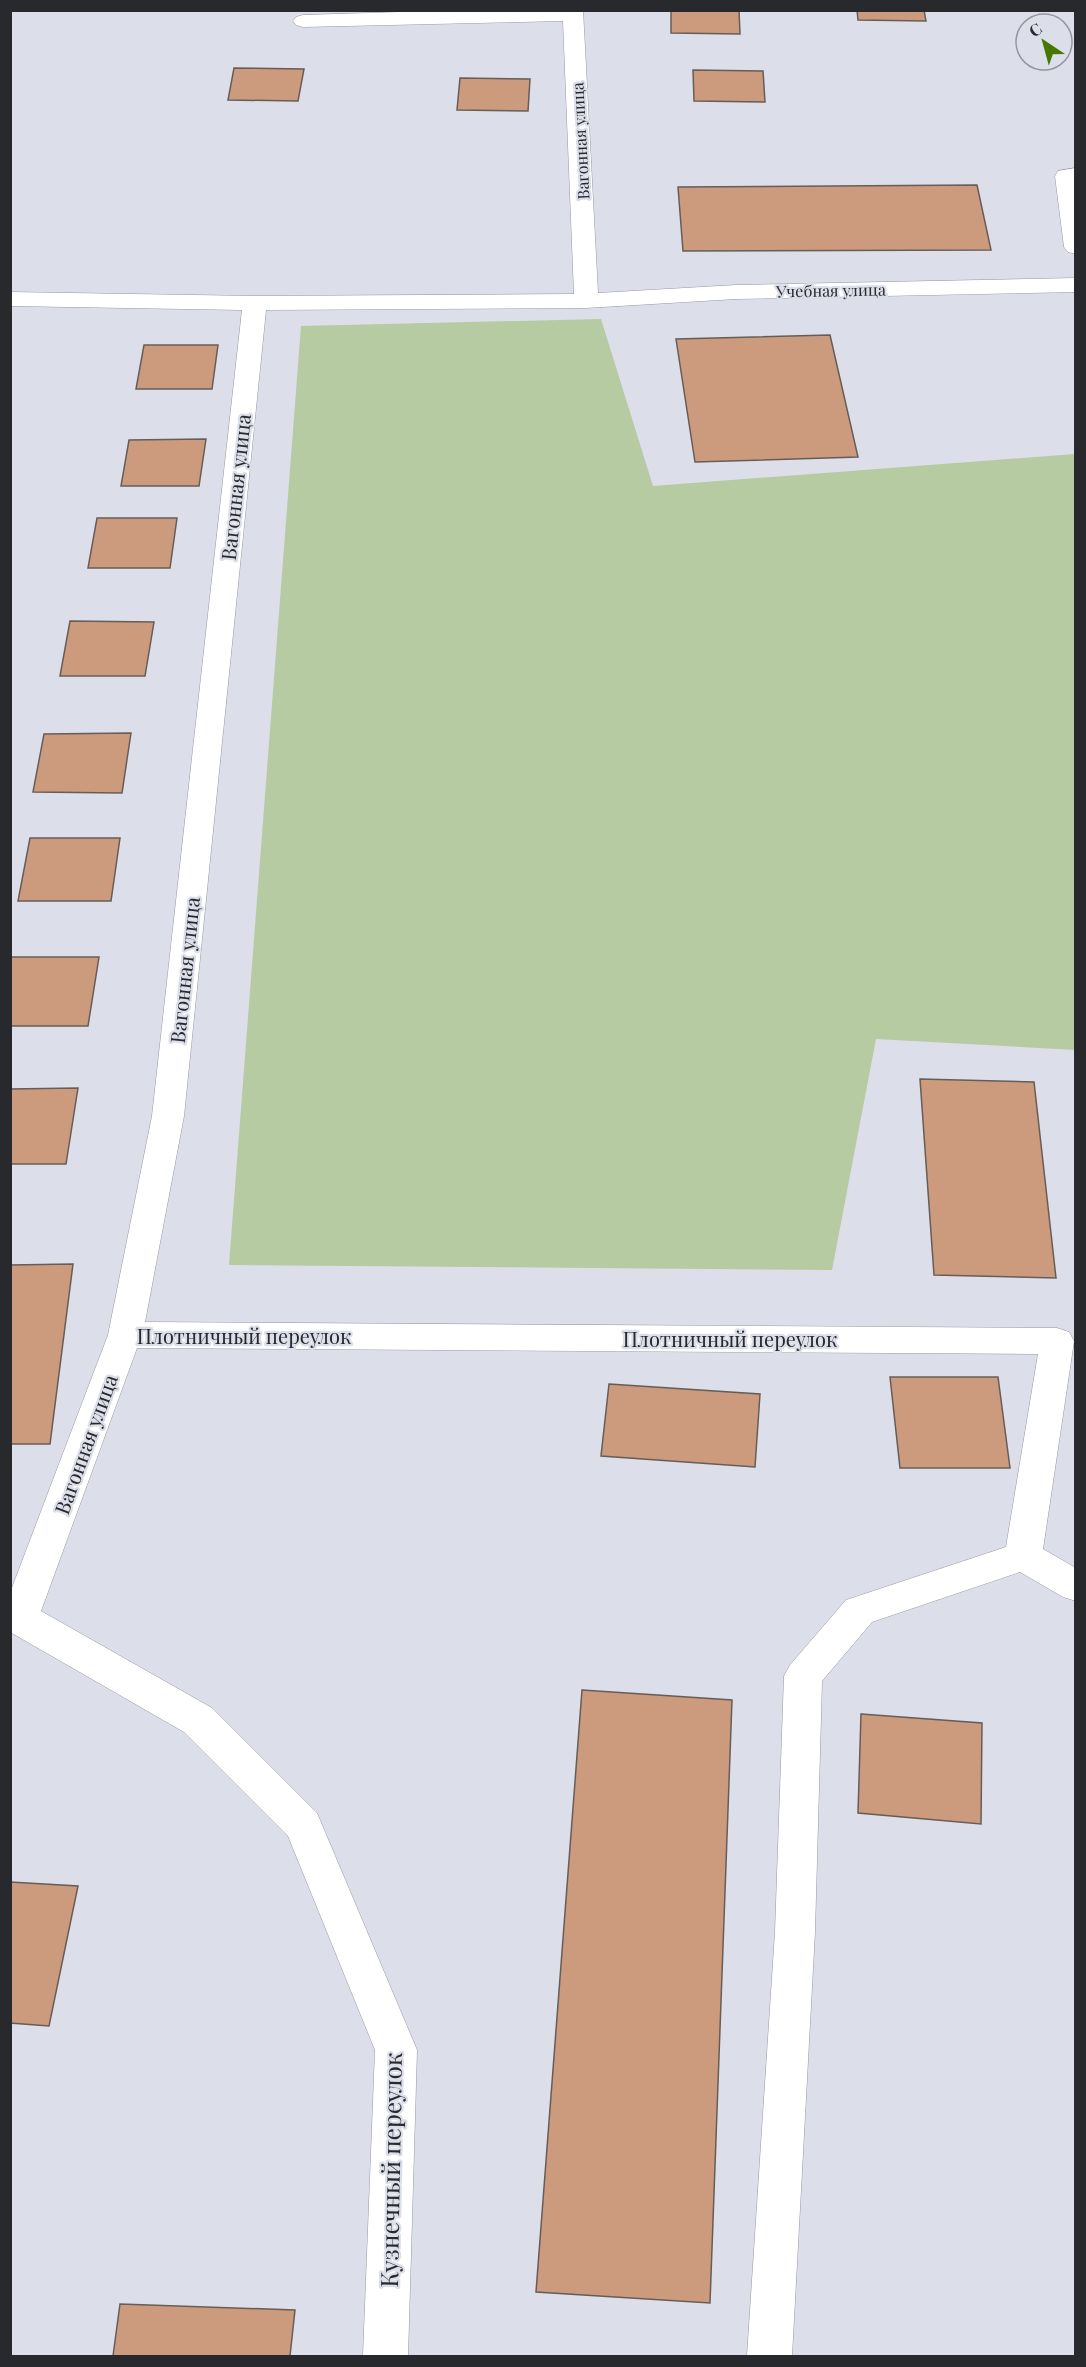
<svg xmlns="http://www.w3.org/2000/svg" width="1086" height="2367" viewBox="0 0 1086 2367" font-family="'Playfair Display',serif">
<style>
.green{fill:#b6cba1}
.building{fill:#cc9b7e;stroke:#675d57;stroke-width:1.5}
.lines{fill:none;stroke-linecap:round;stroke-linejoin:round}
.minor-casing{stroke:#9699a3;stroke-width:1}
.minor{fill:#fff;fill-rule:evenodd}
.labels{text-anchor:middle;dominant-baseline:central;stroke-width:4.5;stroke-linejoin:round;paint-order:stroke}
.far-street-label{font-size:16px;fill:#28292d;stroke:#dcdeea}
.street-label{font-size:20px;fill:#28292d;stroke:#dcdeea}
.near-street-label{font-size:24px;fill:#28292d;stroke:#dcdeea}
</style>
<rect width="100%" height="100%" fill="#dcdeea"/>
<path class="green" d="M601,319L653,486L1075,454V1050L876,1039L832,1270L229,1265L301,326Z"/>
<path class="building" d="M671,10H739L740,34L671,33Z
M857,10H924L926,21L858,20Z
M234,68L304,69L298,101L228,100Z
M693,70L763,71L765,102L694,101Z
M460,78L530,79L528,111L457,110Z
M977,185L991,250L683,251L678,187Z
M830,335L858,457L695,462L676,339Z
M144,345H218L212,389H136Z
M206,439L199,486H121L129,440Z
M97,518H177L170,568H88Z
M70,621L154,622L145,676H60Z
M131,733L122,793L33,792L44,734Z
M30,838H120L111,901H18Z
M10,957H99L88,1026H10Z
M920,1079L1034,1082L1056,1278L934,1275Z
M78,1088L66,1164H10V1089Z
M73,1264L50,1444H10V1265Z
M890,1377H998L1010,1468H900Z
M609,1384L760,1394L755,1467L601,1456Z
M582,1690L732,1700L710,2303L536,2292Z
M861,1714L982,1723L981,1824L858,1813Z
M10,1882L78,1886L49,2026L10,2023Z
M120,2304L295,2310L290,2356H113Z"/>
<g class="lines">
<defs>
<path id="minor" d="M467,10H583L598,293L736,285L1076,278V292L736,299L586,308L266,310L184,1116L145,1322L1057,1328L1069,1332L1074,1341L1043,1549L1076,1568V1601L1063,1597L1020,1572L872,1622L822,1681L815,1932L792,2356H747L775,1932L784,1676L790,1665L846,1600L1006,1547L1038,1354L137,1348L41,1611L212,1708L317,1813L417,2050L408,2356H363L375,2050L288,1836L184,1732L10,1632V1593L108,1335L152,1116L242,310L10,306V292L255,296L574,294L563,21L303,27L296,25L293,21L296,17L303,15Z
M1076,168V254L1068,252L1064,247L1055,176L1058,171Z"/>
</defs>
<use href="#minor" class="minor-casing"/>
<use href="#minor" class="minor"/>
</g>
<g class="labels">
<g class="far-street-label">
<text transform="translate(580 141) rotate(-93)">Вагонная улица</text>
<text transform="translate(831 290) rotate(-1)">Учебная улица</text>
</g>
<g class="street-label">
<text transform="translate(235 487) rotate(-84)">Вагонная улица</text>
<text transform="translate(184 970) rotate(-84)">Вагонная улица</text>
<text x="244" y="1335">Плотничный переулок</text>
<text x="730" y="1338">Плотничный переулок</text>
<text transform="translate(85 1444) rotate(-70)">Вагонная улица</text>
</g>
<g class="near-street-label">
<text transform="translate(390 2170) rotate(-89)">Кузнечный переулок</text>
</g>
</g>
<rect width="1086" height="2367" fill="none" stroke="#28292d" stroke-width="24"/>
<g transform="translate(1044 42) rotate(324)"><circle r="28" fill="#dcdeea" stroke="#94969e" stroke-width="1.5"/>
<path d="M0-4.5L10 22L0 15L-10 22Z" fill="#467700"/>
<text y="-9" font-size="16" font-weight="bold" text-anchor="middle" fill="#28292d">С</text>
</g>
</svg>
